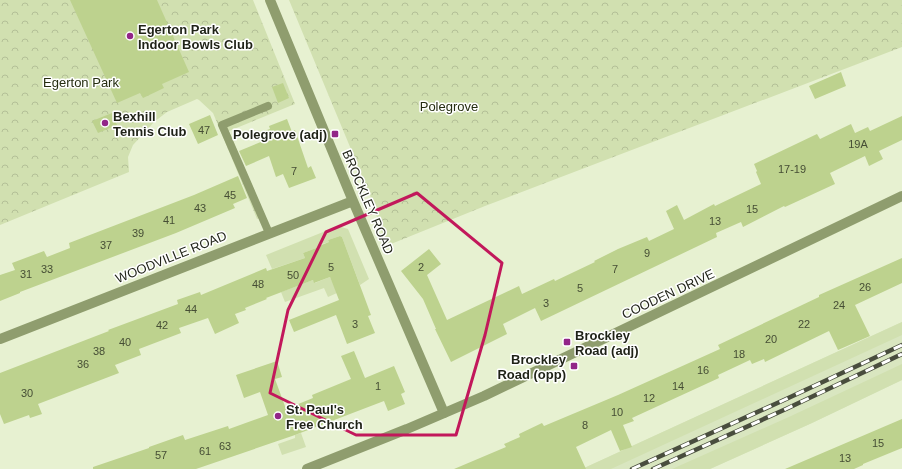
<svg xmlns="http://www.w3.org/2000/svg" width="902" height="469" viewBox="0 0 902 469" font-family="Arial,sans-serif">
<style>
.built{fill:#d9e6c0}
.green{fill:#d1e0b0}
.park{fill:url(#park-crowns)}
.building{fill:#bdd28e}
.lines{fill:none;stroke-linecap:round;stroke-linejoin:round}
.service{stroke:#8f9d6e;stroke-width:8}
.minor{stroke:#8f9d6e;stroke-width:10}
.tertiary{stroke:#8f9d6e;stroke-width:10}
.rail-casing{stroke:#494d3e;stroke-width:4.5}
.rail{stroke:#fff;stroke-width:3;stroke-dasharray:9;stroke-linecap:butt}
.marked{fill:none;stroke:#c2185b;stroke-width:3;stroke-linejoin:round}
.poi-dot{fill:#922688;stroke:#fff;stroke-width:1.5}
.labels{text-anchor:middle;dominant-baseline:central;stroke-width:3;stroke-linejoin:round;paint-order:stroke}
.number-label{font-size:11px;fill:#464e35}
.poi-label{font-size:13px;font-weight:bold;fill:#1f2217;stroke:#fff;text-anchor:start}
.park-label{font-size:13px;fill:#252d10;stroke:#fff}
.street-label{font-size:13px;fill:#1f2217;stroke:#fff}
</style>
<defs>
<pattern id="park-crowns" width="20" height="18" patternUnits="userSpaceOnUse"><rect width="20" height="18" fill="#d1e0b0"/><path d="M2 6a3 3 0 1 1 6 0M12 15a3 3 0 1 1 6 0" fill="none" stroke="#b3c097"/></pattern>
</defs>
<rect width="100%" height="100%" fill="#e7f1d1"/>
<path class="built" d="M902,322V380L812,423L710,469H582Z"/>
<path class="green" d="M338,226L348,229L369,279L360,285L342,237L340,236L328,240L329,242L319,245V247L303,253L305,258L272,269L266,255Z
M330,277L337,293L328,297L324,288L285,302L281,292L313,280L315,283Z
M902,322V335L611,469H582Z
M902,364V380L812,423L710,469H672L791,416Z
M301,433L306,447L282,455L278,444L295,438V435Z"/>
<path class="park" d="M0,0H253L295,104L229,131L265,216L257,219L213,113L199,100L197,99L167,112L154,122L133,145L128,157L129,172L0,225Z
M289,0H902V47L485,206L386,246L370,195Z"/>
<path class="building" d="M70,0H157L189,72L162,84L164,88L143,98L140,93L117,103Z
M841,72L846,86L815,99L809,86Z
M283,83L289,98L278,103L272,87Z
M112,113L117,125L98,133L92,121Z
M210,115L218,135L198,144L189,124Z
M902,116V140L879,151L883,159L869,166L865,156L830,173L835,184L785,207L784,206L743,227L741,222L716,233L717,237L541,321L535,308L503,324L507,334L451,362L435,329H436L423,299L401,271L429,249L441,264L427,275L447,320L519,286L522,294L554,279L555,281L595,262L594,261L618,249L647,237L649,241L674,229L666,211L677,205L684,220L714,204L715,206L761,184L756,172L757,171L754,164L817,134L820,139L851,124L855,133L868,127L870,131Z
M287,119L292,132L295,130L308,168L311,166L316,178L289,188L283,174L276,177L269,156L246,166L239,151L268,139L264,131L270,129L269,126Z
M238,176L247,198L233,204L235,208L176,233L20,292V293L0,301V275L15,270L12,263L44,251L47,257L70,248L69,243L194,195Z
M340,236L342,237L371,315L368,316L375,333L347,344L336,315L294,332L289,320L339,300L330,277L314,283L313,280L266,298L267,299L245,308L246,310L235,314L239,323L215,334L208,318L179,328L181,333L139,349L141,355L115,365L119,373L38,404L42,414L30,418L29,415L4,424L0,414V373L109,331L108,330L178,304L177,300L200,292L201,295L266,268L267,271L305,258L303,253L319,247V246L329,242L328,240Z
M902,258V283L855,305L870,336L838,350L829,331L765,362L764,359L752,364L750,360L718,375L719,378L632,418L634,421L623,425L632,447L620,451L611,430L576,447L586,469H454L506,447L504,444L520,437L519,434L542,423L544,426L618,395L720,349L718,345L819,297V295Z
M354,351L365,378L394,366L405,392L401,394L405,404L388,411L384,401L295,435L196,469H93V467L149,448V447L183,435L185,440L228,426L229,429L268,415L260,392L244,398L236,375L277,361L282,377L275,379L286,409L313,398L312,395L351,379L341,356Z
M902,419V448L863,464V465L854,469H785Z"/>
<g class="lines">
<path class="service" d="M268,106L222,125L269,233"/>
<path class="minor" d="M270,0L353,201L444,413
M0,339L353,201"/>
<path class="tertiary" d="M307,469L407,429L484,396L902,196"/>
<defs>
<path id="rail" d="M632,469L784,400L902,345
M653,469L786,409L902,354"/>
</defs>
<use href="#rail" class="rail-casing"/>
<use href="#rail" class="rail"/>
</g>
<path class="marked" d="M417,193L502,263L485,335L456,435H356L270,393L288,310L326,232Z"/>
<g class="poi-dot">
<circle cx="130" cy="36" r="4"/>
<circle cx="105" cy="123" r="4"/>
<rect x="331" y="130" width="8" height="8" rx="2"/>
<rect x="563" y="338" width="8" height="8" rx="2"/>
<rect x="570" y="362" width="8" height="8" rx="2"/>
<circle cx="278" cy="416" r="4"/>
</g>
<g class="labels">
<g class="number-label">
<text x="204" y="130">47</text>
<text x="858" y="144">19A</text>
<text x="792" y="169">17-19</text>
<text x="294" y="171">7</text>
<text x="230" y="195">45</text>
<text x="200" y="208">43</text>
<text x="752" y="209">15</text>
<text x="169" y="220">41</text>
<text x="715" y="221">13</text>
<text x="138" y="233">39</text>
<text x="106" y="245">37</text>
<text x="647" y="253">9</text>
<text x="331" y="267">5</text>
<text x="421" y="267">2</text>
<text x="47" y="269">33</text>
<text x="615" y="269">7</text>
<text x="26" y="274">31</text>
<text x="293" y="275">50</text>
<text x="258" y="284">48</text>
<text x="865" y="287">26</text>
<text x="580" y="288">5</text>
<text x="546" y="303">3</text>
<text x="839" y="305">24</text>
<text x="191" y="309">44</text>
<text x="355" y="324">3</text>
<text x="804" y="324">22</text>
<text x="162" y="325">42</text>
<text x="771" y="339">20</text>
<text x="125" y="342">40</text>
<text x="99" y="351">38</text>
<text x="739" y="354">18</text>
<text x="83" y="364">36</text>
<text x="703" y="370">16</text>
<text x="378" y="386">1</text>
<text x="678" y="386">14</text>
<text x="27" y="393">30</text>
<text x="649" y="398">12</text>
<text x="617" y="412">10</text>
<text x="585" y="425">8</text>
<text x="878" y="443">15</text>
<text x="225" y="446">63</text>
<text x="205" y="451">61</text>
<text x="161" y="455">57</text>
<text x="845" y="458">13</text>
</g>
<g class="poi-label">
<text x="138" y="29">Egerton Park<tspan x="138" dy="15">Indoor Bowls Club</tspan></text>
<text x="113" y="116">Bexhill<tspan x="113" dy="15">Tennis Club</tspan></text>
<text x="327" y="134" text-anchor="end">Polegrove (adj)</text>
<text x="575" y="335">Brockley<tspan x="575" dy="15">Road (adj)</tspan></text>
<text x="566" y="359" text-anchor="end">Brockley<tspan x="566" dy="15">Road (opp)</tspan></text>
<text x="286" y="409">St. Paul's<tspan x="286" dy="15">Free Church</tspan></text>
</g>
<g class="park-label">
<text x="81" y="82">Egerton Park</text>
<text x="449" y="106">Polegrove</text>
</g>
<g class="street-label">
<text transform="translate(368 202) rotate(67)">BROCKLEY ROAD</text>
<text transform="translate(171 257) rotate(-22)">WOODVILLE ROAD</text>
<text transform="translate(668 294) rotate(-25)">COODEN DRIVE</text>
</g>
</g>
</svg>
